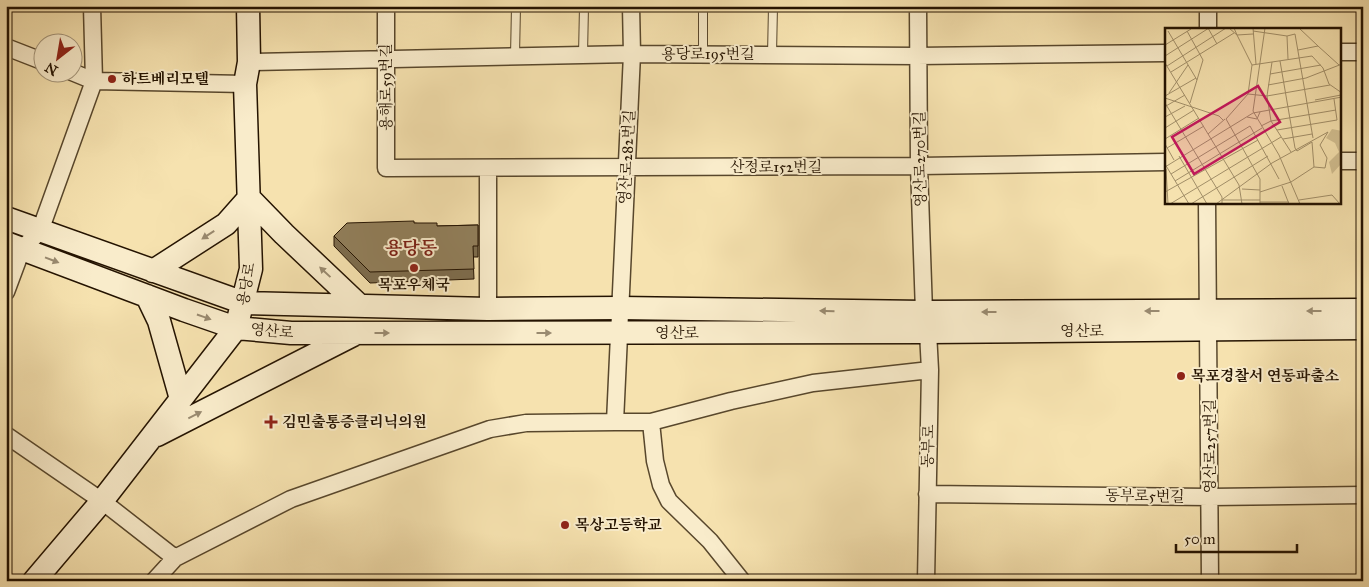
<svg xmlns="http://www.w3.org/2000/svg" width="1369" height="587" viewBox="0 0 1369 587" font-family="'IM FELL Great Primer','Noto Serif KR',serif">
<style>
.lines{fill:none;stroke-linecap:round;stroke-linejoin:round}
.lane-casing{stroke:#58472c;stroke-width:10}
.street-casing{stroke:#58472c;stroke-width:19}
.secondary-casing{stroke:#241301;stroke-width:25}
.lane{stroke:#f9eccb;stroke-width:8}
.street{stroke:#f9eccb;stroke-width:16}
.secondary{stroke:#f9eccb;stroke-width:22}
.wall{fill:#7d6d4e;stroke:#241301}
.building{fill:#917f5b;stroke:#241301}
.oneway{fill:#998a70}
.poi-dot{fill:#8f2418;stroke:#f9eccb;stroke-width:2}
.labels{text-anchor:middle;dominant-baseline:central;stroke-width:4;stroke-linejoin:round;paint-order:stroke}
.street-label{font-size:15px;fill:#241301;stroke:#f9eccb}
.poi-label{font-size:15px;font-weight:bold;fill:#241301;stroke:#f9eccb;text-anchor:start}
.quarter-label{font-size:18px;font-weight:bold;fill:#7a1f14;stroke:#f9eccb}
.inset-road{fill:none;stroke:#a28f69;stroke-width:1}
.view{fill:#c2185b;fill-opacity:0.15;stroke:#c2185b;stroke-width:2.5}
.inset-edge{fill:none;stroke:#241301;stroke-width:2.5}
</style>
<rect width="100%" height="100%" fill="#f6e2af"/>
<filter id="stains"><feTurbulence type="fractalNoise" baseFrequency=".004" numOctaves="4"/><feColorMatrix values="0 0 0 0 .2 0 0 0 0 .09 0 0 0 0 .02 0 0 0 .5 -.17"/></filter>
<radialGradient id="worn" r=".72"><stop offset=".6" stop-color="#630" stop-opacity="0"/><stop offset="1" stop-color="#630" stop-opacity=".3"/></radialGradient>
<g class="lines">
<defs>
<path id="lane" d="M703,54V6
M583,55L584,6
M772,55L773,6
M515,56L516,6"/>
<path id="street" d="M386,6V168L919,166L1166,162
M918,6L919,166L924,312L928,332L930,370L926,581
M1208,29V6
M6,47L42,61
M1340,52H1363
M249,62L632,54L917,56L1166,53
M72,72L94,81L245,84
M1340,161H1363
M1207,202L1210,581
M6,292L22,249L40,231L94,81L92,6
M488,309V168
M615,422H651L731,401L813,383L930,370
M651,422L655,461L661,485L669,501L710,541L742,581
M6,435L102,501L175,558
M927,494L1210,497L1363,495
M154,581L175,558L291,499L490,429L526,423L615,422L632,54L631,6"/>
<path id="secondary" d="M6,218L244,303L488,309L620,308L924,312L1363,310
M6,243L184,310L236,328L291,333L928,332L1363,328
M153,271L226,224L249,198L284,234L360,306
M147,296L159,321L181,399
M157,435L353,335
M34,581L102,501L236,328L251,269L245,84L249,62L248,6"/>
</defs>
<use href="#lane" class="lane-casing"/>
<use href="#street" class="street-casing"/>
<use href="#secondary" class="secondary-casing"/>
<use href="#lane" class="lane"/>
<use href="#street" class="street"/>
<use href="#secondary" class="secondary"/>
</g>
<path class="wall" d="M414,223L437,226L478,225V257H473L474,279L370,283L334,246V236Z"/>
<path class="building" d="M414,221V223H437V226L478,225V246H473L474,269L370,272L334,236L347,223Z"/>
<defs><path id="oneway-solid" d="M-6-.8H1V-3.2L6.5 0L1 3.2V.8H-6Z" transform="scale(1.25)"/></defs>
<g class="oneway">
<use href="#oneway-solid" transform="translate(208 235) rotate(147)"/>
<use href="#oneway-solid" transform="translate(52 260) rotate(21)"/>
<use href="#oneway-solid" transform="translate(325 272) rotate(-137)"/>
<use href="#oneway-solid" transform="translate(827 311) rotate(-179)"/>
<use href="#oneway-solid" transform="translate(1152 311) rotate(180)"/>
<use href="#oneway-solid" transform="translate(1314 311) rotate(180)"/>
<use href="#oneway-solid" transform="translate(989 312) rotate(180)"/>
<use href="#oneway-solid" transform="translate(204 317) rotate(19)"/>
<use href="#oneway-solid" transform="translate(382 333)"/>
<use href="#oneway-solid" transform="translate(544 333)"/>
<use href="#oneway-solid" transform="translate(195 415) rotate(-27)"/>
</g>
<g class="poi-dot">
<circle cx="112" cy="79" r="5"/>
<circle cx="414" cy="268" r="5"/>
<circle cx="1181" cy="376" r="5"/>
<path d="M268.5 414.5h5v5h5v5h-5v5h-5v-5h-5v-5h5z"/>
<circle cx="565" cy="525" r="5"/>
</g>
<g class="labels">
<g class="street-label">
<text x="708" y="54">용당로195번길</text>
<text transform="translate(386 87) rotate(-90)">용해로59번길</text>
<text transform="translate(627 157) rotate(-87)">영산로282번길</text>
<text transform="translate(920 159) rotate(-91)">영산로270번길</text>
<text x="776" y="167">산정로152번길</text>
<text transform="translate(246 284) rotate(-80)">용당로</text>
<text transform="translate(272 331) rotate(5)">영산로</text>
<text x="1082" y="331">영산로</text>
<text x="677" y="333">영산로</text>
<text transform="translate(928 446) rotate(-88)">동부로</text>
<text transform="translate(1210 446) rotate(-90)">영산로257번길</text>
<text transform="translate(1145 496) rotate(1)">동부로5번길</text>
</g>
<g class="poi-label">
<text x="122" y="79">하트베리모텔</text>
<text x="414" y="285" text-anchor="middle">목포우체국</text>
<text x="1191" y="376">목포경찰서 연동파출소</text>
<text x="282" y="422">김민출통증클리닉의원</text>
<text x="575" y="525">목상고등학교</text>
</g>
<g class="quarter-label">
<text x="411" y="248">용당동</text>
</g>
</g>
<g transform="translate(1165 28)">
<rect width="176" height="176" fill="#f6e2af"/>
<path d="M167,101L177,103L176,136L167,146L164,134L174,124L170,115L161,110Z" fill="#d2bf91"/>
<path class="inset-road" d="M43,0L52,16M64,0L72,7L87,37M69,0L72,7L88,6M88,0L91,36M100,0L88,83L114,127L135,176M134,0L153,18M3,3L32,52M22,3L38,32L25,75M88,3L122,8L123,31M122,8L130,6L148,110M0,17L26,1M133,22L153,18L174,37M0,28L44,0M115,33L130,120L132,123L147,114L149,139M107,34L102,68L106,93L126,124M0,35L74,157L77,176M87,37L83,66L61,91L95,151V176M87,37L147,28L158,40L164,56L177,65M2,38L61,0M6,44L69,5M105,46L156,37M103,57L141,50L177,36M4,65L23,37M83,66L102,68L165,57M0,68L31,50M0,70L54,88L58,92M150,72L176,67M0,75L57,169V176M1,78L20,67M0,89L20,78M82,89L92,91L95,84M96,98L106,93L171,82M0,100L29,82M112,102L172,92L169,71M43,106L60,91M0,111L34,90M118,111L147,106M0,116L9,132M2,120L39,98M14,128L42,176M0,136L24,176M0,139L88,85L177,69M1,141L3,176M6,146L85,98L114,151M10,153L97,100M117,158L124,176M77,161L95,162M0,164L93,112M57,172H95M134,172L167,167L175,176M95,174H124M5,176L116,109M26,176L103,128M51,176L107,135L163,104L155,117L162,130L160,140L149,139L126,154L95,164"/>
<path class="view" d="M93,58L115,94L29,146L7,109Z"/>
<rect width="176" height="176" class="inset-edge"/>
</g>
<rect width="1369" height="587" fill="none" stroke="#f6e2af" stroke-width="25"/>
<rect x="8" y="8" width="1354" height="572" fill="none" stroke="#241301" stroke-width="2.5"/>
<rect x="12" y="12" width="1344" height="562" fill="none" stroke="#241301"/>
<g transform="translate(58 58) rotate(211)"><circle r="24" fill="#f9eccb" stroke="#a4957a"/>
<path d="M0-4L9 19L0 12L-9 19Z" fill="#8f2418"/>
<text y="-8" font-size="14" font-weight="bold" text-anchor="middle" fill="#241301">N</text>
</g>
<path d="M1176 544v8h121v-8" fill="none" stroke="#241301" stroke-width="2.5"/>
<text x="1184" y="544" font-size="15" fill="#241301" stroke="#f9eccb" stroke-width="4" paint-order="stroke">50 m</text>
<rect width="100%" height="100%" filter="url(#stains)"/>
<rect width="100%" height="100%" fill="url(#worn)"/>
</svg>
